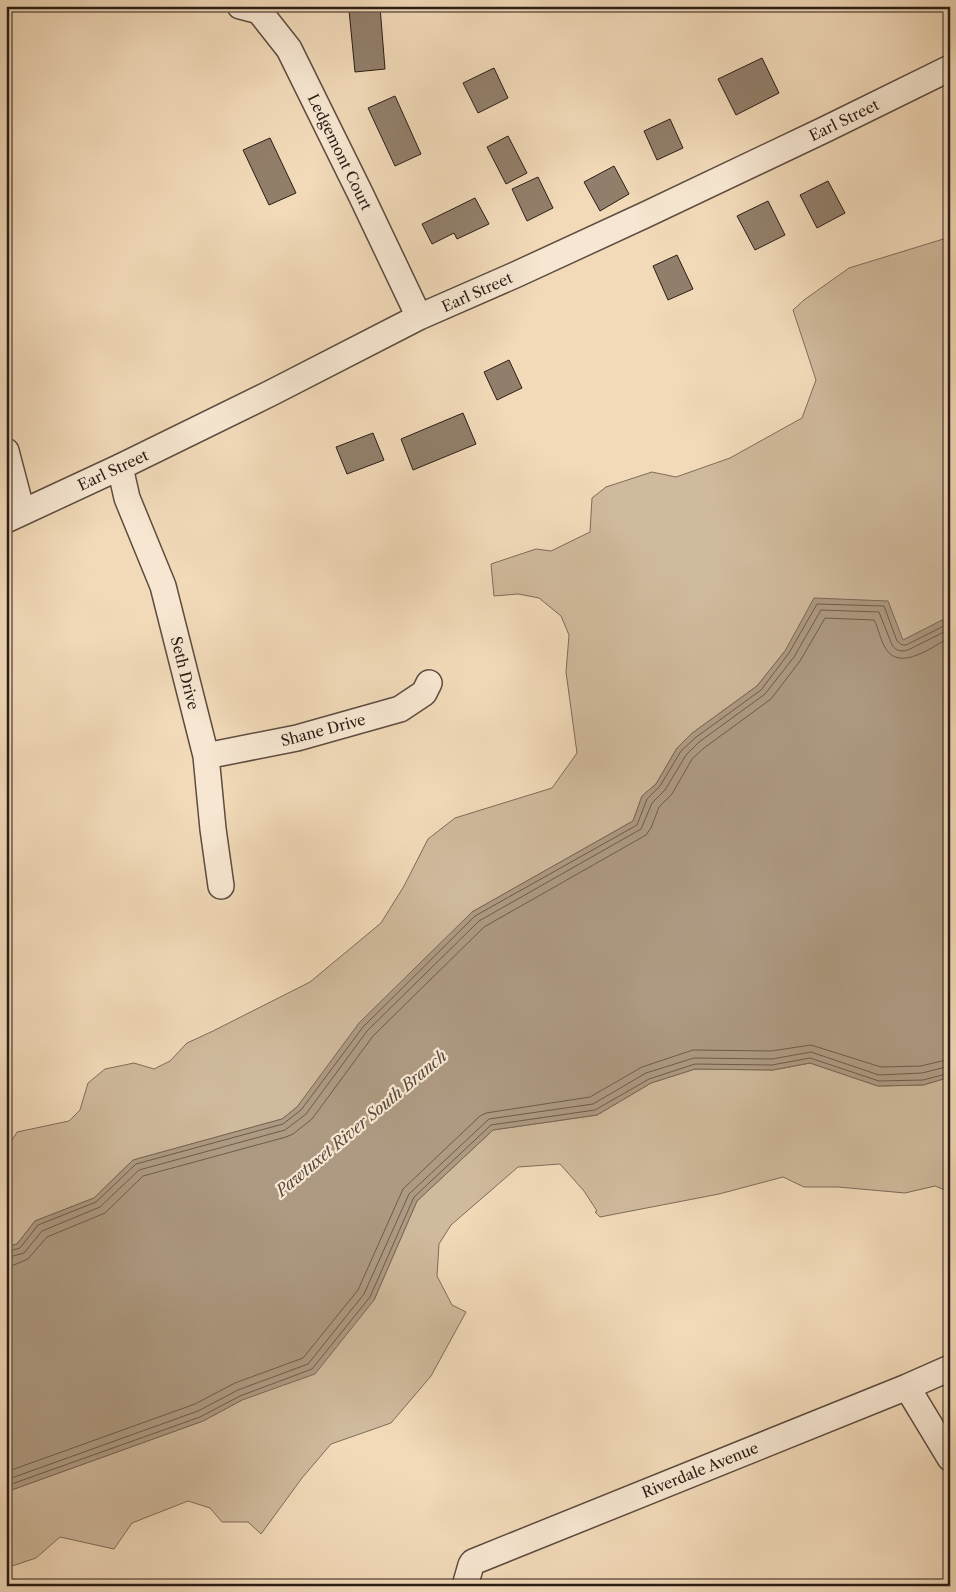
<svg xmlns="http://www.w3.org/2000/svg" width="956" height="1592" viewBox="0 0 956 1592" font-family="'Libre Caslon Text',serif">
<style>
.green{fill:#d0ba9d;stroke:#7e6c5a}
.water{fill:#ae9a82;stroke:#7a6857}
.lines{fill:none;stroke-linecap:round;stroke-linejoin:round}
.shore{stroke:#6c5c4c;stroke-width:1}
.building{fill:#927f6b;stroke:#2b1d16}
.street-casing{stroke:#5d4c3f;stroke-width:28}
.street{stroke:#f7e7d2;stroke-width:25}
.labels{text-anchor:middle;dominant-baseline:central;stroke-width:4.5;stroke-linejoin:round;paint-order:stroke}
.street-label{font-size:15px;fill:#2b1d16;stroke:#f7e7d2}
.water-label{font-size:16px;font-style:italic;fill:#59493c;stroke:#f7e7d2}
</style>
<rect width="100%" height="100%" fill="#f2dab9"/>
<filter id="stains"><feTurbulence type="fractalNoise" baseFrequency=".004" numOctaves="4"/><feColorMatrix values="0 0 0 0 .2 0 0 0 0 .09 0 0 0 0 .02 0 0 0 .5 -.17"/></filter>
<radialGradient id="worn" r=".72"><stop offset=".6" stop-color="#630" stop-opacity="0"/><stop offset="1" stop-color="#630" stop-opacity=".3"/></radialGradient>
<path class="green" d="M950,237V619L947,618L902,641L785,651L757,686L691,734L677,748L656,784L642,796L633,821L472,912L297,1107L282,1119L133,1160L94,1198L35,1221L17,1244L6,1247V1150L17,1132L69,1121L80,1110L88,1083L105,1069L134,1063L154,1069L170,1061L187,1043L213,1031L310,982L381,923L404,886L428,839L455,818L552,788L577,753L566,672L569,635L561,616L539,598L518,594L494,596L491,564L536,549L551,551L590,532L592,498L606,487L652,472L676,477L730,458L802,418L816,380L793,310L804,300L849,268Z
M810,1063L878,1086L923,1085L950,1077V1192L935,1186L905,1193L838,1187H804L783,1177L719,1194L600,1217L595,1212L597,1211L584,1191L560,1164L518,1167L451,1225L439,1244L437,1276L452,1305L466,1312L431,1376L391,1423L331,1444L302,1478L261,1534L248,1522H222L210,1508L188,1501L132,1523L114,1549L60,1537L36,1558L6,1568V1492L203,1421L242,1400L374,1300L417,1201L493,1130L597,1115L651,1083L695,1069L773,1070Z"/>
<path class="water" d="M814,598L888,601L903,640L948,617L950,619V1077L923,1085L878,1086L810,1063L773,1070L695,1069L651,1083L597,1115L493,1130L417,1201L374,1300L315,1374L242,1400L203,1421L6,1492V1247L17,1244L35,1221L94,1198L133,1160L282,1119L297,1107L359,1023L472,912L633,821L642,796L656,784L677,748L691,734L757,686L785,651Z"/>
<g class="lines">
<path class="shore" d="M6,1252L20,1248L38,1225L96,1202L136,1164L283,1124L301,1110L363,1027L475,916L637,825L647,799L660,786L681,751L695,738L761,690L789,653L817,604L884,606L897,641L902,645H906L950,623
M6,1258L24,1253L42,1231L100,1207L139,1170L285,1130L306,1114L367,1031L479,921L641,829L652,803L665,790L686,755L699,742L765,694L794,657L821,610L879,612L892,645C896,651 901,652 908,650L950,629
M6,1266L14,1265L28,1259L47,1237L105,1213L143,1176L286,1137L293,1134L312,1119L373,1036L484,927L646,835L651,828L659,807L672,794L692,759L704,748L771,699L800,661L825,618L874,620C879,629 880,640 886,649C900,672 934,646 950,637
M6,1472L195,1404L235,1383L303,1358L358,1290L403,1189L480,1116L486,1113L590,1097L642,1067L693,1050L771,1051L811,1045L881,1067L921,1066L950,1059
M6,1480L198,1411L238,1390L308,1364L364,1294L409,1194L489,1119L593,1104L646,1073L694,1058L772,1059L811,1052L879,1075L922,1073L950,1066
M6,1486L200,1417L240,1396L312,1369L370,1297L414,1197L491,1125L595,1110L649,1079L695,1064L772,1065L810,1058L879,1081L923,1080L950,1073"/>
</g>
<path class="building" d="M380,7L385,69L355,72L349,10Z
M762,58L779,93L736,115L718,79Z
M494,68L508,98L478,113L463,83Z
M395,96L421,154L395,166L368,108Z
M670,119L683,148L657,160L644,131Z
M508,136L527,173L506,184L487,147Z
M270,138L296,193L269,205L243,150Z
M614,166L629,194L600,211L584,182Z
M538,177L553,208L527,221L512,189Z
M828,181L845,213L817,228L800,195Z
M475,198L489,224L457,239L454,233L432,244L422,224Z
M768,201L785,235L755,250L737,216Z
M677,255L693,289L668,300L653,266Z
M509,360L522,388L497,400L484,372Z
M463,413L476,444L413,470L401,439Z
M373,433L384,460L347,474L336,447Z"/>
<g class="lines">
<defs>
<path id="street" d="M240,6L259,11L289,49L361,195L419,317
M6,451L22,512
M120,467L127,498L163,586L206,756L213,829L221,886
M6,520L120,467L271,393L419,317L515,275L645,215L826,129L950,68
M206,756L297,738L400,709L424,693L429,683
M907,1387L950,1458
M465,1586L471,1565L473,1562L907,1387L950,1368"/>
</defs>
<use href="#street" class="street-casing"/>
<use href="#street" class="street"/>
</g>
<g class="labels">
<g class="street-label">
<text transform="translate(844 120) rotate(-26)">Earl Street</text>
<text transform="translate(340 152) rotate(64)">Ledgemont Court</text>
<text transform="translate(477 292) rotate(-24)">Earl Street</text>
<text transform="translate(113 470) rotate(-25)">Earl Street</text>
<text transform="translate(185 673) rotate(76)">Seth Drive</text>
<text transform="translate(323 730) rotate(-15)">Shane Drive</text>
<text transform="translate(700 1470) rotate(-22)">Riverdale Avenue</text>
</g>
<g class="water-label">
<text transform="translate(361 1123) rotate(-40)">Pawtuxet River South Branch</text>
</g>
</g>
<rect width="956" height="1592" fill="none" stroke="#f2dab9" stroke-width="25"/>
<rect x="8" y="8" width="941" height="1577" fill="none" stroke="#2b1d16" stroke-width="2.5"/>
<rect x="12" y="12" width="931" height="1567" fill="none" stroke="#2b1d16"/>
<rect width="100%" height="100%" filter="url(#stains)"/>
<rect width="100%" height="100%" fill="url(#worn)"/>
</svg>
